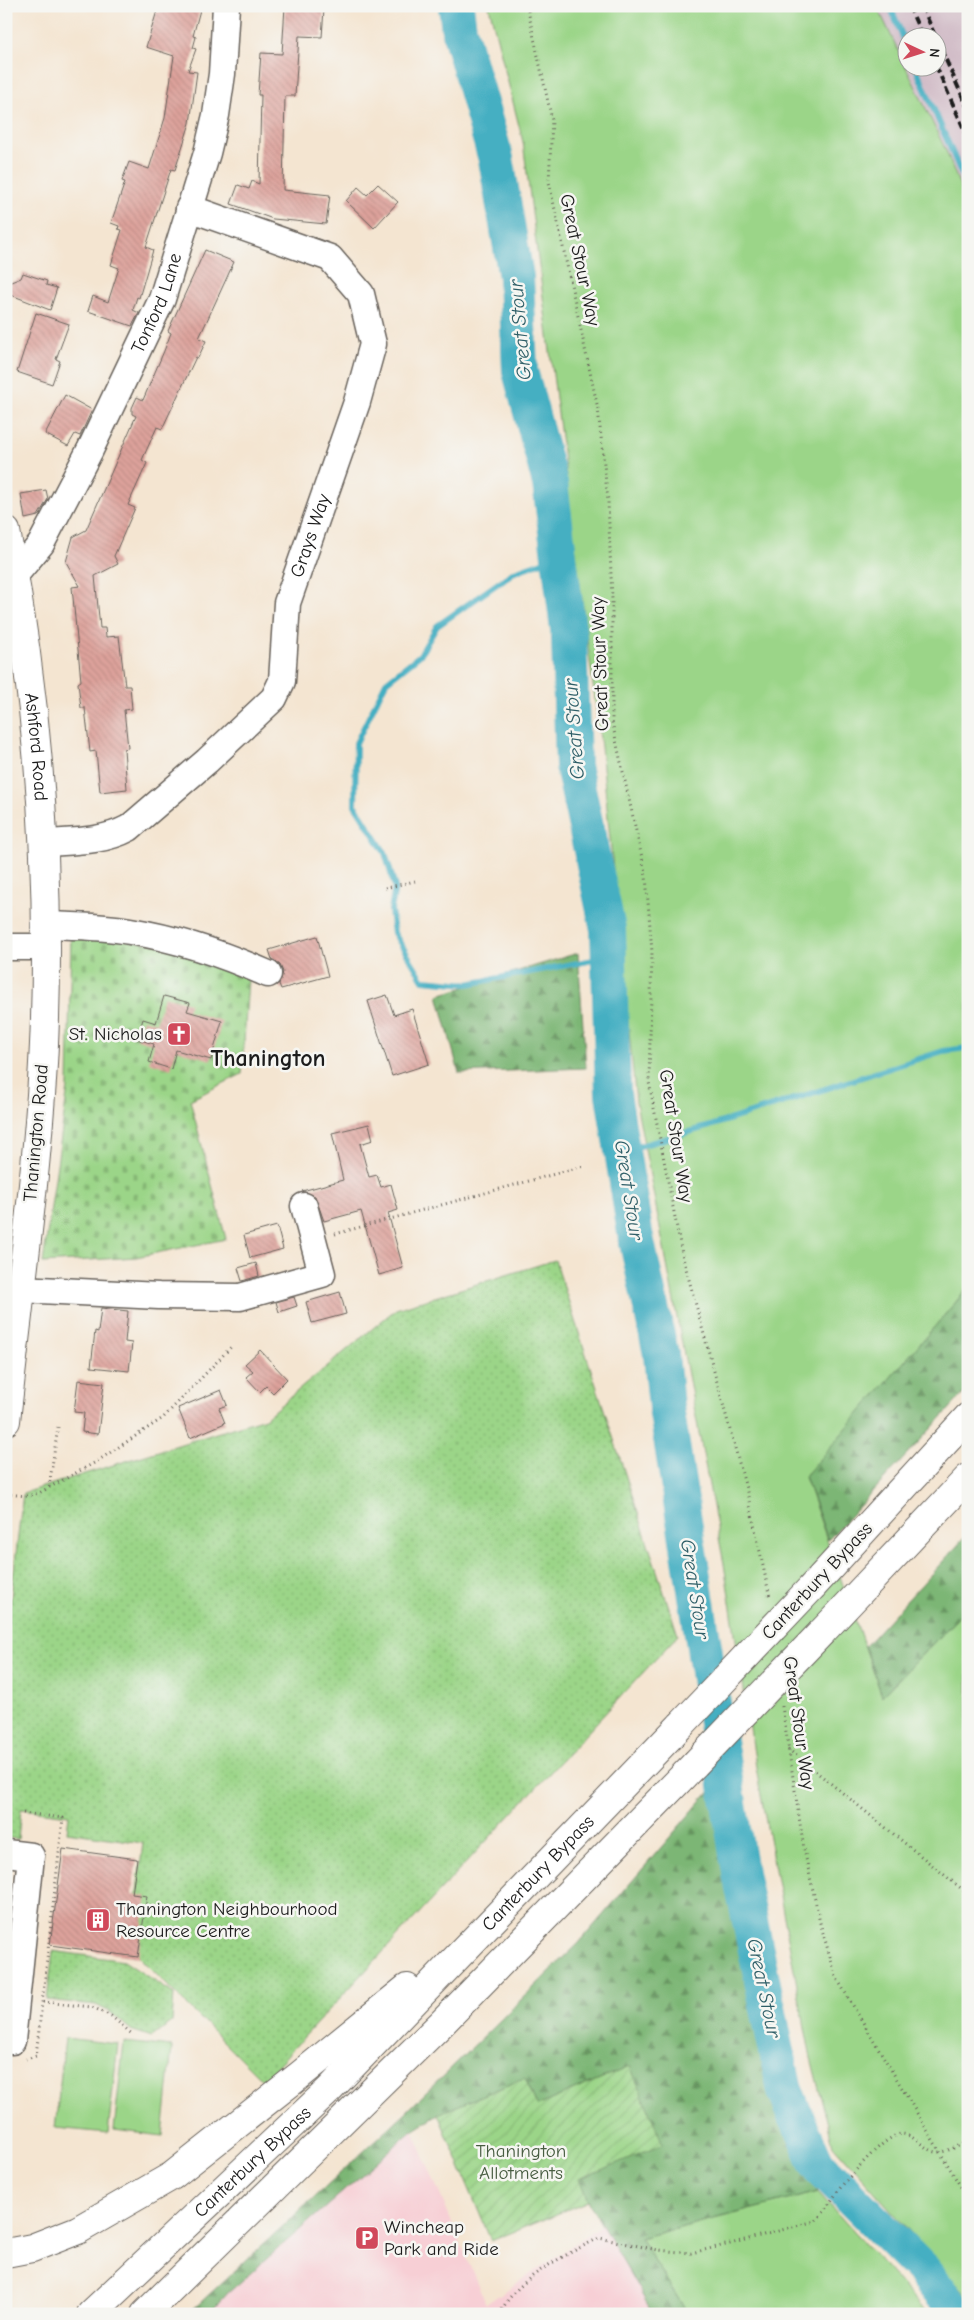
<svg xmlns="http://www.w3.org/2000/svg" width="974" height="2320" viewBox="0 0 974 2320" font-family="'Comic Neue',sans-serif">
<style>
.built{fill:#f7cfd5}
.railway{fill:#d2bdc8;fill-rule:evenodd}
.grass{fill:#9bd588;stroke:#5c7852}
.forest{fill:url(#forest-firs);stroke:#4c6948}
.cemetery{fill:url(#cemetery-stones);stroke:#5c7852}
.park{fill:url(#park-dots);stroke:#5c7852}
.garden{fill:url(#garden-furrows);stroke:#5c7852}
.lines{fill:none;stroke-linecap:round;stroke-linejoin:round}
.stream{stroke:#44afc2;stroke-width:6}
.river{stroke:#44afc2;stroke-width:36}
.building{fill:url(#building-back-hatch)}
.minor-casing{stroke:#68625b;stroke-width:29}
.highway-casing{stroke:#68625b;stroke-width:30}
.path{stroke:#68625b;stroke-width:3;stroke-dasharray:1 4;stroke-linecap:butt}
.minor{stroke:#fff;stroke-width:26}
.highway{stroke:#fff;stroke-width:28}
.rail{stroke:#1c1c1c;stroke-width:4;stroke-dasharray:8 4;stroke-linecap:butt}
.highway-bridge-casing{stroke:#68625b;stroke-width:30;stroke-linecap:butt}
.highway-bridge{stroke:#fff;stroke-width:28}
.labels{text-anchor:middle;dominant-baseline:central;stroke-width:5;stroke-linejoin:round;paint-order:stroke}
.street-label{font-size:19px;fill:#1c1c1c;stroke:#f6f6f2}
.poi-label{font-size:19px;fill:#1c1c1c;stroke:#f6f6f2;text-anchor:start}
.park-label{font-size:19px;fill:#485d42;stroke:#f6f6f2}
.water-label{font-size:20px;font-style:italic;fill:#2e5e67;stroke:#f6f6f2}
.district-label{font-size:24px;font-weight:bold;fill:#1c1c1c;stroke:#f6f6f2}
</style>
<defs>
<pattern id="forest-firs" width="22" height="20" patternUnits="userSpaceOnUse" patternTransform="scale(1.25)"><rect width="22" height="20" fill="#7cb674"/><path d="M5 1l3.5 6h-7zM16 11l3.5 6h-7z" fill="#65935e"/></pattern>
<pattern id="cemetery-stones" width="16" height="16" patternUnits="userSpaceOnUse" patternTransform="scale(1.25)"><rect width="16" height="16" fill="#9bd588"/><path d="M2 7V4a2 2 0 0 1 4 0v3zM10 15v-3a2 2 0 0 1 4 0v3z" fill="#85b675"/></pattern>
<pattern id="park-dots" width="8" height="8" patternUnits="userSpaceOnUse" patternTransform="scale(1.25)"><rect width="8" height="8" fill="#9bd588"/><path d="M2 2h.1M6 6h.1" fill="none" stroke="#85b675" stroke-width="1.8" stroke-linecap="round"/></pattern>
<pattern id="garden-furrows" width="10" height="10" patternUnits="userSpaceOnUse" patternTransform="scale(1.25)"><rect width="10" height="10" fill="#9bd588"/><path d="M-1 1l2-2M0 10L10 0M9 11l2-2" fill="none" stroke="#85b675"/></pattern>
<pattern id="building-back-hatch" width="6" height="6" patternUnits="userSpaceOnUse" patternTransform="scale(1.25)"><rect width="6" height="6" fill="#dda29b"/><path d="M-1 5l2 2M0 0l6 6M5-1l2 2" fill="none" stroke="#bd8b85"/></pattern>
</defs>
<rect width="100%" height="100%" fill="#f6f6f2"/>
<filter id="ink" filterUnits="userSpaceOnUse"><feTurbulence type="fractalNoise" baseFrequency=".02" numOctaves="2"/><feDisplacementMap in="SourceGraphic" scale="10" xChannelSelector="R" yChannelSelector="G"/><feConvolveMatrix kernelMatrix="1 2 1 2 8 2 1 2 1" color-interpolation-filters="sRGB"/></filter>
<filter id="wash" filterUnits="userSpaceOnUse"><feTurbulence type="fractalNoise" baseFrequency=".0096" numOctaves="4" result="noise"/><feDisplacementMap in="SourceGraphic" scale="20" xChannelSelector="R" yChannelSelector="G"/><feGaussianBlur stdDeviation="1.12" result="paint"/><feColorMatrix in="noise" values="0 0 0 0 0 0 0 0 0 0 0 0 0 0 0 0 0 1.4 0 .05"/><feComposite in="paint" operator="in"/></filter>
<g filter="url(#wash)">
<rect width="100%" height="100%" fill="#f4e5d1"/>
<path class="built" d="M413,2130L486,2304L602,2225L653,2314H209L228,2293Z"/>
<path class="railway" d="M877,6H968V207L947,153ZM906,38H936V68H906Z"/>
<path class="grass" d="M489,6H877L947,153L968,207V1288L805,1477L882,1696L968,1607V2297L833,2145L810,2054L759,1785L724,1564L636,1102L601,747L523,142Z
M65,2038L118,2044L108,2133L55,2128Z
M124,2042L172,2047L163,2136L114,2130Z
M818,2192L928,2314H688L640,2238Z"/>
<path class="forest" d="M578,953L586,1068L459,1073L438,995Z
M968,1288V1389L828,1540L805,1476Z
M968,1534V1607L882,1696L865,1646Z
M712,1788L773,2107L818,2192L640,2238L688,2314H653L588,2201L579,2179L630,2066L537,2106L525,2078L438,2114L413,2130L228,2293L209,2314H188L405,2113L579,1943Z"/>
<path class="cemetery" d="M71,933L169,946L248,979L242,1074L190,1100L226,1239L136,1257L43,1263L68,1087Z"/>
<path class="park" d="M555,1260L678,1635L263,2081L130,1948L143,1843L67,1832L69,1815L21,1809L18,1839L6,1838V1640L23,1493L265,1418L396,1309Z
M53,1951L124,1961L174,1994L172,2022L152,2037L131,2030L110,2012L96,2005L47,2000Z"/>
<path class="garden" d="M630,2066L663,2144L579,2179L588,2201L491,2241L438,2114L525,2078L537,2106Z"/>
<g class="lines">
<path class="stream" d="M890,6L906,45
M962,6L968,18
M916,68L968,189
M559,556L514,572L437,626L420,655L386,682L356,743L355,805L385,853L395,887L391,910L394,933L423,980L468,984L609,957
M622,1151L710,1126L943,1051L968,1048"/>
<path class="river" d="M456,6L459,30L496,159L516,277L520,371L550,483L569,637L573,766L608,929L613,1094L635,1233L661,1354L666,1407L740,1873L785,2091L817,2164L923,2270L958,2314"/>
</g>
<g id="blocks">
<path class="building" d="M163,6H201L193,36L196,37L193,48L196,49L188,71L197,72L190,123L175,170L171,169L146,247L153,250L139,298L137,297L133,310L139,313L132,326L88,311L93,296L108,302L119,268L111,265L122,230L118,229L119,226L111,223L125,182L122,181L129,162L149,169L165,118L174,56L146,47L157,11L162,12Z
M285,6H322V9H324L322,37L299,36L295,96H285L283,190L330,195L326,224L273,219L231,204L238,185L249,189L252,181L259,184L261,95H258L261,53L282,54Z
M378,184L398,202L374,228L346,201L358,187L367,195Z
M205,250L234,262L199,338L206,341L198,358L196,357L162,429L157,427L142,460L147,463L128,505L135,508L114,556L118,564L95,576L100,628H105L106,637L119,636L125,686H130L132,709L124,710L128,748L124,749L127,789L100,792L96,751L90,752L85,708H81L78,683L81,681L72,587L80,586L66,562L73,537L86,530L136,416L132,414V408L137,397L143,400L164,351L171,333L168,331Z
M23,273L47,281L46,285L57,288L50,310L6,293V284L21,278Z
M36,313L69,324L56,359L60,361L52,384L17,372Z
M65,395L92,410L80,436L75,434L68,446L45,434Z
M46,490L48,499L38,516L25,519L21,494Z
M317,936L328,976L281,989L279,984L283,972L280,965L272,959L269,950Z
M387,995L394,1015L412,1009L429,1064L392,1076L368,1001Z
M164,996L190,1003L187,1011L222,1021L211,1060L176,1050L171,1069L149,1062L154,1044L137,1039L143,1019L156,1023Z
M369,1124L373,1140L360,1144L369,1177L377,1175L381,1187L391,1184L398,1210L388,1213L403,1268L379,1275L361,1211L324,1221L315,1196L302,1191L343,1180L332,1133Z
M277,1226L283,1249L250,1258L244,1235Z
M256,1263L259,1276L242,1281L238,1268Z
M340,1292L346,1314L312,1323L306,1302Z
M294,1297L297,1306L279,1312L276,1302Z
M101,1308L128,1311L125,1342L132,1343L129,1371L91,1367L95,1331L98,1332Z
M260,1350L287,1379L273,1393L266,1386L260,1392L246,1377L253,1371L245,1364Z
M78,1380L104,1383L98,1434L82,1432L84,1413L74,1412Z
M221,1390L227,1405L219,1408L225,1423L190,1438L178,1408Z
M63,1849L137,1859L132,1894L147,1896L138,1957L50,1945Z"/>
</g>
</g>
<g filter="url(#ink)">
<use href="#blocks" fill-opacity="0" stroke="#68625b" stroke-width="1"/>
<g class="lines">
<defs>
<g id="minor">
<path id="s1" d="M15,575L41,544L90,450L162,299L207,153L216,115L222,74L226,6"/>
<path id="s2" d="M45,843C74,841 103,842 129,828L207,761L274,698L282,681L287,603L357,402L373,344L361,294L330,258L189,208"/>
<path d="M47,925C74,926 103,926 130,931C178,939 223,954 268,974"/>
<path d="M6,947H45"/>
<path d="M20,1289L159,1296L240,1297L322,1274L304,1206"/>
<path d="M6,1853L31,1856L12,2041"/>
</g>
<g id="highway">
<path id="s3" d="M6,531C37,692 50,854 45,1018C41,1153 20,1287 6,1421"/>
<path d="M813,1586L968,1417"/>
<path d="M822,1632L968,1478"/>
<path d="M6,2253L32,2248L78,2230L172,2176L300,2075L407,1988"/>
<path id="s4" d="M91,2314L329,2090L681,1725"/>
<path d="M145,2314L442,2023L695,1764"/>
</g>
</defs>
<use href="#minor" class="minor-casing"/>
<use href="#highway" class="highway-casing"/>
<path class="path" d="M527,6L552,120L549,182L598,409L608,501L612,600V722L646,876L652,952L649,1082L682,1254L747,1492L770,1598
M385,888L415,881
M335,1234L584,1166
M49,1487L58,1427
M6,1494L27,1496L39,1493L96,1462L163,1418L231,1347
M782,1706L804,1849L820,1923L836,1977L968,2199
M788,1749L968,1894
M23,1813L63,1818L36,2056L26,2059
M43,2002L92,2007L111,2016L132,2034
M500,2314C515,2278 566,2255 599,2238L658,2250L691,2253L730,2244L815,2221C828,2209 834,2194 846,2181C856,2170 886,2135 901,2134C916,2134 926,2153 938,2152C948,2152 959,2145 968,2142"/>
<use href="#minor" class="minor"/>
<use href="#highway" class="highway"/>
<path class="rail" d="M909,6L923,38
M922,6L936,38
M936,38L968,109
M936,66L968,138"/>
<defs>
<path id="highway-bridge" d="M681,1725L813,1586
M695,1764L822,1632"/>
</defs>
<use href="#highway-bridge" class="highway-bridge-casing"/>
<use href="#highway-bridge" class="highway-bridge"/>
</g>
</g>
<defs>
<symbol id="church-square" viewBox="-11 -11 22 22"><rect x="-9" y="-9" width="18" height="18" rx="4" fill="#d1495b" stroke="#f6f6f2"/><path d="M-1.2-6h2.4v3.5h3.3v2.4h-3.3V6h-2.4V-.1h-3.3v-2.4h3.3Z" fill="#fff"/></symbol>
<symbol id="building-square" viewBox="-11 -11 22 22"><rect x="-9" y="-9" width="18" height="18" rx="4" fill="#d1495b" stroke="#f6f6f2"/><path d="M-4-6H4V6H1V3H-1V6H-4ZM-2.5-4.3h1.7v1.8h-1.7ZM.8-4.3h1.7v1.8H.8ZM-2.5-1h1.7V.8h-1.7ZM.8-1h1.7V.8H.8Z" fill="#fff"/></symbol>
<symbol id="parking-square" viewBox="-11 -11 22 22"><rect x="-9" y="-9" width="18" height="18" rx="4" fill="#d1495b" stroke="#f6f6f2"/><path d="M-3.5-5.5H1a3.5 3.5 0 0 1 0 7H-1V5.5H-3.5ZM-1-3.4V-.6H.8a1.4 1.4 0 0 0 0-2.8Z" fill="#fff"/></symbol>
</defs>
<g fill-rule="evenodd">
<use href="#church-square" x="165" y="1020" width="28" height="28"/>
<use href="#building-square" x="84" y="1906" width="28" height="28"/>
<use href="#parking-square" x="353" y="2224" width="28" height="28"/>
</g>
<g class="labels">
<g class="street-label">
<text transform="translate(580 260) rotate(78)">Great Stour Way</text>
<text stroke="none"><textPath href="#s1" startOffset="308">Tonford Lane</textPath></text>
<text stroke="none"><textPath href="#s2" startOffset="449">Grays Way</textPath></text>
<text transform="translate(600 664) rotate(-92)">Great Stour Way</text>
<text stroke="none"><textPath href="#s3" startOffset="218">Ashford Road</textPath></text>
<text transform="translate(36 1133) rotate(-85)">Thanington Road</text>
<text transform="translate(676 1136) rotate(81)">Great Stour Way</text>
<text transform="translate(817 1581) rotate(-47)">Canterbury Bypass</text>
<text transform="translate(799 1723) rotate(82)">Great Stour Way</text>
<text stroke="none"><textPath href="#s4" startOffset="628">Canterbury Bypass</textPath></text>
<text stroke="none"><textPath href="#s4" startOffset="222">Canterbury Bypass</textPath></text>
</g>
<g class="poi-label">
<text x="162" y="1034" text-anchor="end">St. Nicholas</text>
<text x="116" y="1909">Thanington Neighbourhood<tspan x="116" dy="22">Resource Centre</tspan></text>
<text x="384" y="2227">Wincheap<tspan x="384" dy="22">Park and Ride</tspan></text>
</g>
<g class="park-label">
<text x="521" y="2151">Thanington<tspan x="521" dy="22">Allotments</tspan></text>
</g>
<g class="water-label">
<text transform="translate(520 330) rotate(-95)">Great Stour</text>
<text transform="translate(574 729) rotate(-94)">Great Stour</text>
<text transform="translate(629 1190) rotate(81)">Great Stour</text>
<text transform="translate(695 1589) rotate(81)">Great Stour</text>
<text transform="translate(764 1988) rotate(78)">Great Stour</text>
</g>
<g class="district-label">
<text x="268" y="1058">Thanington</text>
</g>
</g>
<rect width="974" height="2320" fill="none" stroke="#f6f6f2" stroke-width="25"/>
<g transform="translate(922 52) rotate(94)"><circle r="24" fill="#f6f6f2" stroke="#9f9f9c"/>
<path d="M0-4L9 19L0 12L-9 19Z" fill="#d1495b"/>
<text y="-8" font-size="14" font-weight="bold" text-anchor="middle" fill="#1c1c1c">N</text>
</g>
</svg>
